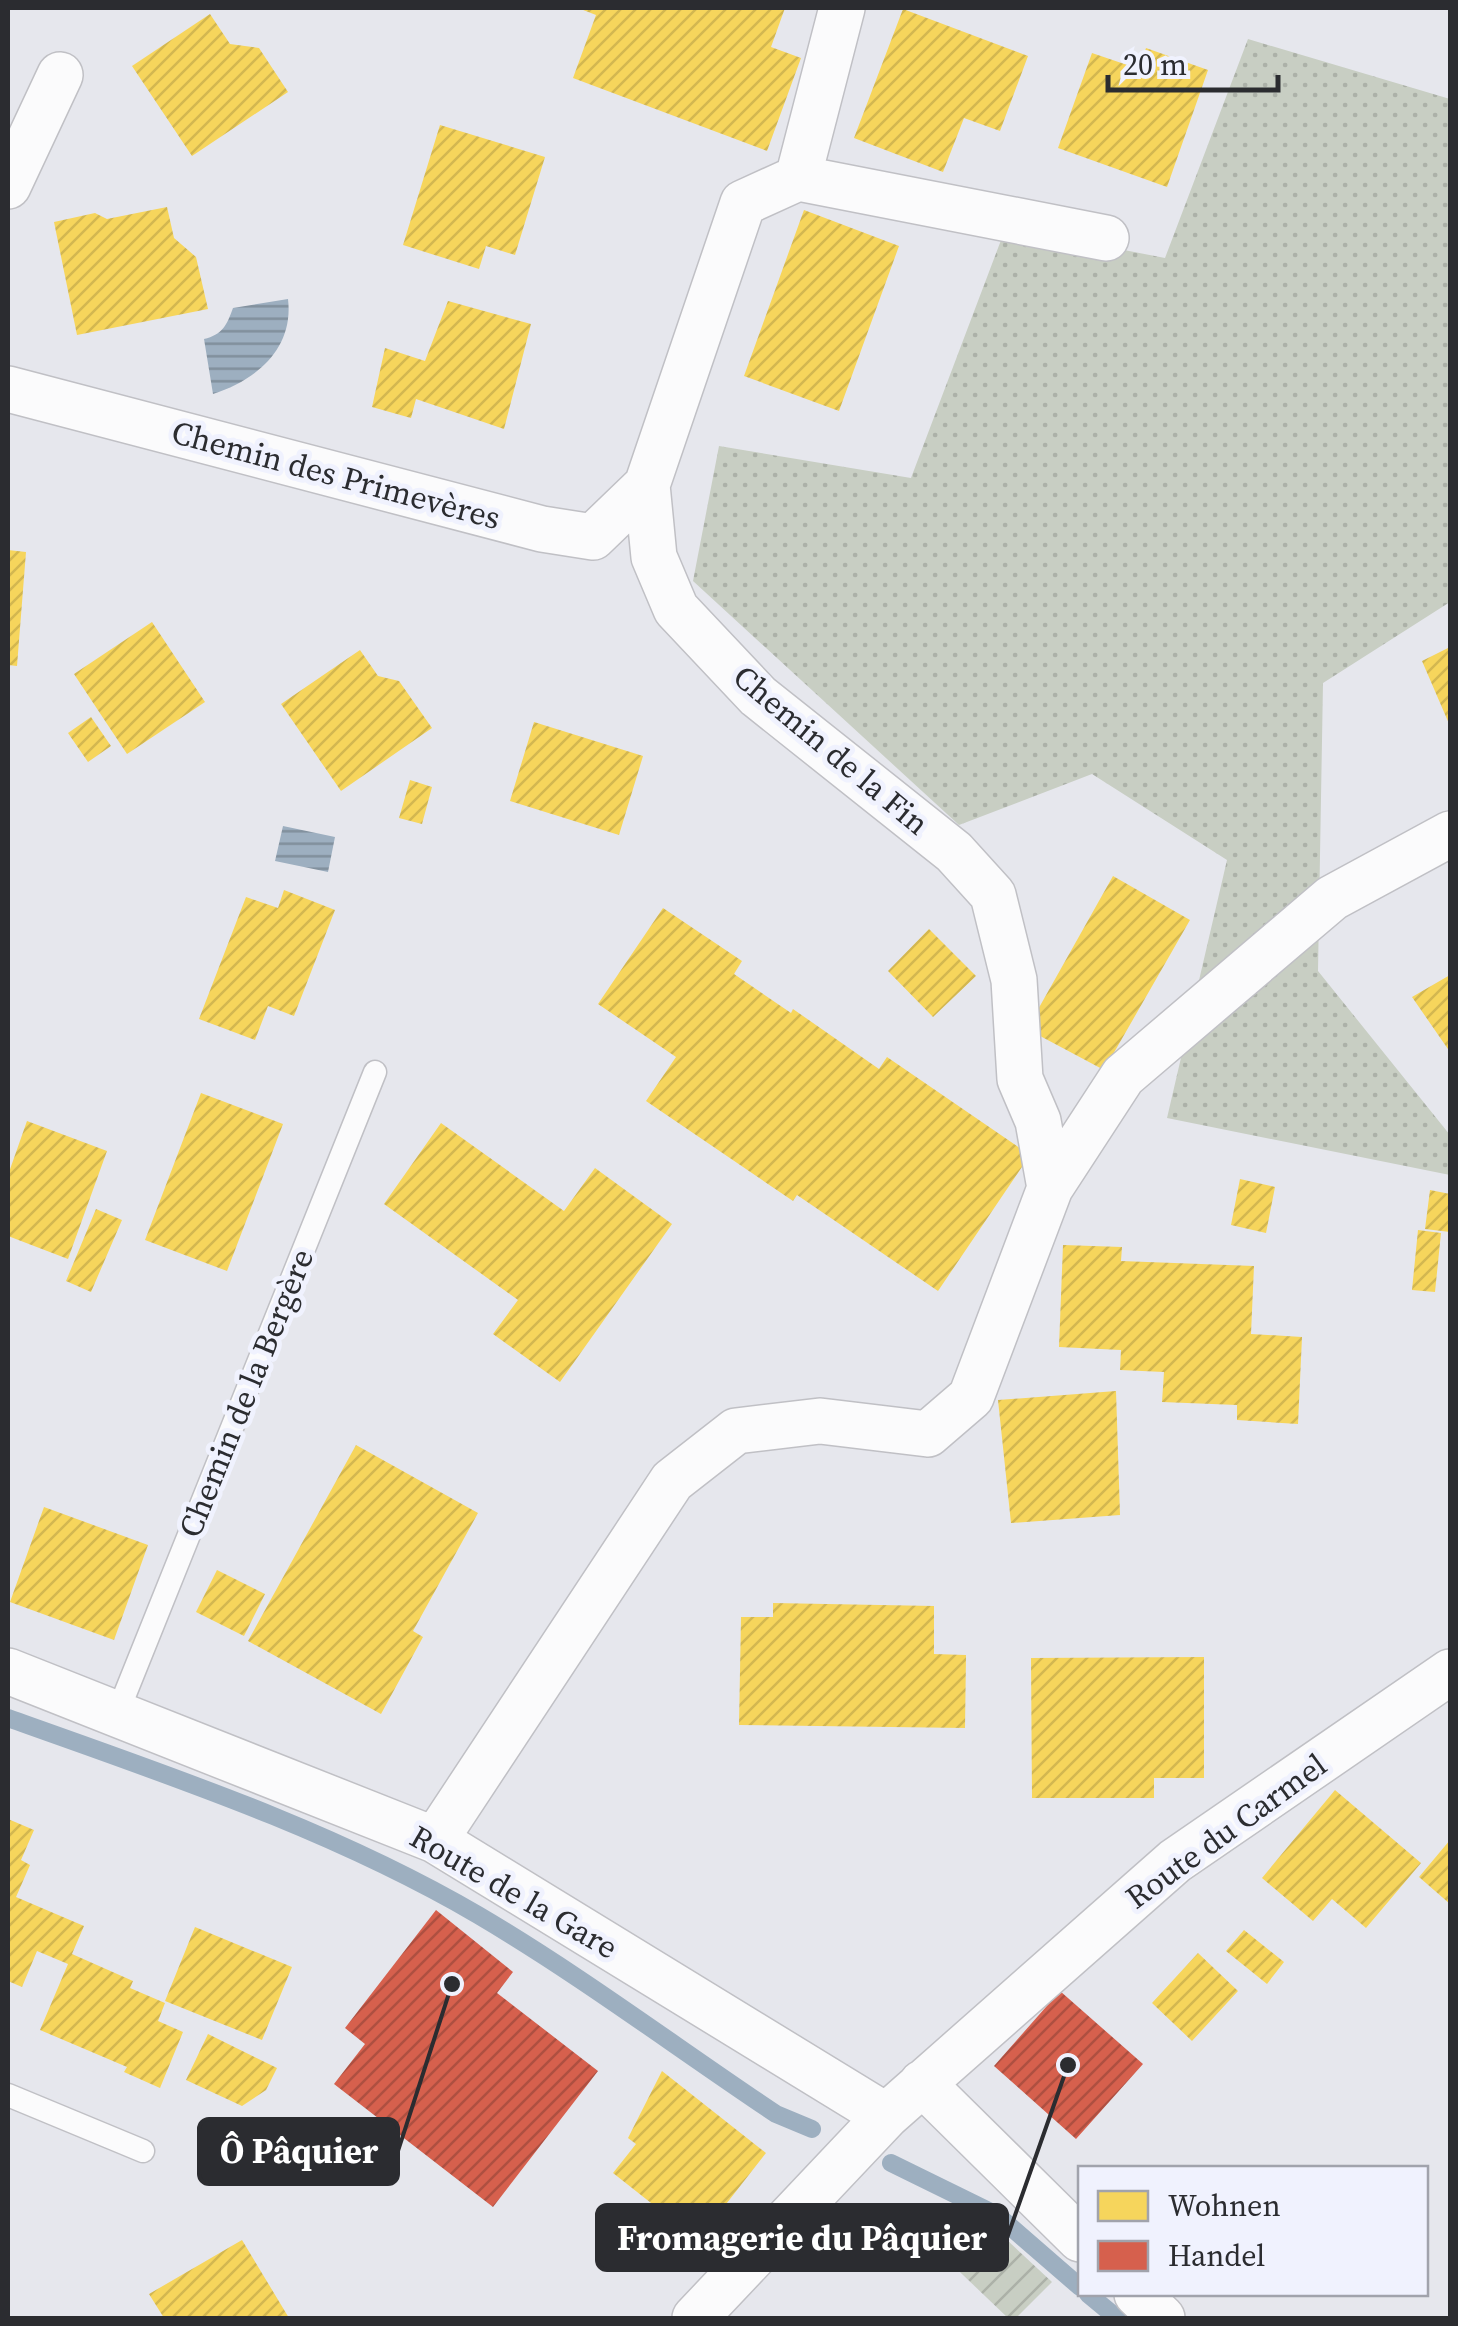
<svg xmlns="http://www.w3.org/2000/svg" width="1458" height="2326" viewBox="0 0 1458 2326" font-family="'Source Serif 4',serif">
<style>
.grass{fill:url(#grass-dots)}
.garden{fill:url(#garden-furrows)}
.water{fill:url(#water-rules)}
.homes{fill:url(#homes-hatch)}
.shops{fill:url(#shops-hatch)}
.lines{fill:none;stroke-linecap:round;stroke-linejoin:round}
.stream{stroke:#9dafc0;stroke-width:18}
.lane-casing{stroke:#c0c0c5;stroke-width:25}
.street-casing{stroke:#c0c0c5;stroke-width:48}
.lane{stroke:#fbfbfc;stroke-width:22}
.street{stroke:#fbfbfc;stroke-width:45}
.labels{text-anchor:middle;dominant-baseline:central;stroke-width:10;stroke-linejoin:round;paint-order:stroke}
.street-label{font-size:32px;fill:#2b2c30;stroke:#f0f2fe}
.leader{fill:none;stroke:#2b2c30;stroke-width:4}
.callout-dot{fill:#2b2c30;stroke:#f0f2fe;stroke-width:4}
.callout{fill:#2b2c30;stroke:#2b2c30;stroke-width:4}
.callout-label{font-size:35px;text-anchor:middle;font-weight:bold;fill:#fff}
</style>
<defs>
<pattern id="grass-dots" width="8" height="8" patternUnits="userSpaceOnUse" patternTransform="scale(2.5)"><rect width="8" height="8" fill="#c8cec3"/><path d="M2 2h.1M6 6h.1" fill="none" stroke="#acb1a8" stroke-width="1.8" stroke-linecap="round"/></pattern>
<pattern id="garden-furrows" width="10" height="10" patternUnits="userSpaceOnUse" patternTransform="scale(2.5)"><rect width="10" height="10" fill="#c8cec3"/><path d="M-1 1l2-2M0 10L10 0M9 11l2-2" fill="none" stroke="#acb1a8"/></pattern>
<pattern id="water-rules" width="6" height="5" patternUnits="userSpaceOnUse" patternTransform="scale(2.5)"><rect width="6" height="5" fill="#9dafc0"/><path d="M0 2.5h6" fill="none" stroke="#808f9c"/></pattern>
<pattern id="homes-hatch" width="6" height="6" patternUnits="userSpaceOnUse" patternTransform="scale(2.5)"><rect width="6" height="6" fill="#f6d55c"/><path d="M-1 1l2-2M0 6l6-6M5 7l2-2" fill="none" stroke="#d3b750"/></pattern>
<pattern id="shops-hatch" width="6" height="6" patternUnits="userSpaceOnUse" patternTransform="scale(2.5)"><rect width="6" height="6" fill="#d6604d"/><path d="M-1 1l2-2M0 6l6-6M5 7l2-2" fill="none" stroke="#ae4f40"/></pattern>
</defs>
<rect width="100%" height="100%" fill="#e6e7ed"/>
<path class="grass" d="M1248,39L1450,99V602L1323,683L1318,971L1450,1135V1175L1167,1118L1227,860L1092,774L959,825L693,581L719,446L911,478L1006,227L1165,258Z"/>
<path class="garden" d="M958,2210L993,2227L1052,2282L1016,2318H1008L940,2253Z"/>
<path class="water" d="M288,299C294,349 256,380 213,394L204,339C222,335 227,325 233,308Z
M283,826L335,837L328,872L275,861Z"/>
<path class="homes" d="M578,8H785L771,47L801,58L767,151L573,78L596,15Z
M903,9L1028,56L1000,131L964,118L943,172L854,138Z
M210,14L230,44L259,48L288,92L192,156L132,66Z
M1146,48L1208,70L1167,187L1058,148L1092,53L1139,69Z
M440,125L545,157L515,255L486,246L479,269L403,245Z
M167,207L174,238L196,257L208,309L77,335L54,222L95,213L107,219Z
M804,210L899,246L839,411L744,376Z
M448,301L531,324L504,429L416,399L411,418L372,407L385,348L425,361Z
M8,550L26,552L17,666L8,665Z
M152,622L205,702L127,754L74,674Z
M1450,647V726L1422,661Z
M360,650L378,676L399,681L432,728L341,791L281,704Z
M91,717L111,746L88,762L68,733Z
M534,722L643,756L619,835L510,801Z
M410,780L432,787L422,824L399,818Z
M1113,876L1190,920L1104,1070L1027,1029Z
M284,890L335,910L294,1016L268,1006L255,1040L199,1019L246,897L278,908Z
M663,908L742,961L734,974L791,1013L793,1009L879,1069L887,1057L1030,1155L938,1291L797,1195L793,1201L646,1101L676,1057L598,1004Z
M929,929L976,976L933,1017L888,971Z
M1450,975V1052L1412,997Z
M201,1093L283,1124L227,1271L145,1240Z
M27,1121L107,1151L68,1259L8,1236V1175Z
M441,1123L564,1211L595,1168L672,1224L560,1382L493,1334L518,1300L384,1204Z
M1240,1179L1275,1187L1266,1233L1231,1225Z
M1430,1190L1450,1194V1232L1425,1229Z
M96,1209L122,1220L91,1292L66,1281Z
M1418,1230L1441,1233L1435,1292L1412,1290Z
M1063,1245L1122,1247L1121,1261L1254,1266L1251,1334L1302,1337L1298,1424L1237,1420V1405L1162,1402L1164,1372L1120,1370L1121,1350L1059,1347Z
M1116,1391L1120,1515L1011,1523L998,1400Z
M356,1445L478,1513L413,1631L423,1637L381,1714L248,1641Z
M44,1507L148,1545L114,1640L10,1602Z
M217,1570L265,1594L244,1636L196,1612Z
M773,1603L934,1606V1654L966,1655L965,1728L739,1725L741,1617H773Z
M1204,1657V1778H1154V1798H1032L1031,1658Z
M1335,1790L1421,1863L1366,1928L1332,1899L1313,1921L1262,1878Z
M8,1819L34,1830L21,1860L30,1865L16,1897L84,1926L72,1954L133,1981L130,1988L165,2003L158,2021L183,2032L160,2088L124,2072L127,2067L40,2030L68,1964L37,1951L22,1987L8,1981Z
M1450,1840V1904L1419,1877Z
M195,1927L292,1967L262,2040L165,2001Z
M1244,1930L1284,1962L1267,1984L1226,1951Z
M1198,1953L1238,1991L1192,2041L1152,2003Z
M208,2034L277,2068L266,2090L242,2106L186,2080Z
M662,2071L766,2153L698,2240L613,2173L636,2144L628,2138Z
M242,2240L289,2318H164L149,2294Z"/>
<path class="shops" d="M436,1910L513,1972L497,1993L598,2071L493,2207L334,2084L365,2044L345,2028Z
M1060,1991L1143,2064L1076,2139L994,2066Z"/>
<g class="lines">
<path class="stream" d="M8,1718C167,1775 331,1829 478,1915C580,1975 677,2048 776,2114L812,2129
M891,2163L997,2215L1080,2287
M1088,2294L1117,2318"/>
<defs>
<path id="lane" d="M117,1714L375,1072
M8,2095L143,2151"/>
<path id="street" d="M842,8L798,178L743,203L647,485L654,557L676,609L758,696L954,852L993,895L1014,980L1020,1079L1038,1121L1050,1188
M798,178L1106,238
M8,186L60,75
M8,389L542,529L593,537L647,485
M8,1671L435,1840L886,2116
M435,1840L672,1481L736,1431L820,1421L928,1434L971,1397L1050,1188L1123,1076L1332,898L1450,834
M922,2083L1080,2239
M1137,2294L1162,2318
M695,2318L886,2116L1175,1861L1450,1672"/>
</defs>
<use href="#lane" class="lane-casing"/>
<use href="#street" class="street-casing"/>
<use href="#lane" class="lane"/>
<use href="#street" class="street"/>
</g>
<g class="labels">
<g class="street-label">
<text transform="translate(336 475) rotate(15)">Chemin des Primevères</text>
<text transform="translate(831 750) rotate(40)">Chemin de la Fin</text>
<text transform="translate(246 1393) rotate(-68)">Chemin de la Bergère</text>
<text transform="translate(1226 1831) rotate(-36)">Route du Carmel</text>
<text transform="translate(514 1892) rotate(30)">Route de la Gare</text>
</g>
</g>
<path class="leader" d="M452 1984L398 2151M1068 2065L1007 2238"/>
<g class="callout-dot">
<circle cx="452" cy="1984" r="10"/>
<circle cx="1068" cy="2065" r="10"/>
</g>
<g class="callout">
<rect x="199" y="2119" width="199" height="65" rx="10"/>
<rect x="597" y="2205" width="410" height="65" rx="10"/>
</g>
<g class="callout-label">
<text x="299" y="2163">Ô Pâquier</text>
<text x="802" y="2250">Fromagerie du Pâquier</text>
</g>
<rect width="1458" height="2326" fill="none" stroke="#2b2c30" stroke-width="20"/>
<rect x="1078" y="2166" width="350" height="130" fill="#f0f2fe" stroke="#a1a3ac" stroke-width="2.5"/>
<rect x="1098" y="2191" width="50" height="30" fill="#f6d55c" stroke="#a1a3ac" stroke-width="2.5"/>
<text x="1168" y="2216" font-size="30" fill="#2b2c30">Wohnen</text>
<rect x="1098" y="2241" width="50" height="30" fill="#d6604d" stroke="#a1a3ac" stroke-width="2.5"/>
<text x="1168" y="2266" font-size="30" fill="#2b2c30">Handel</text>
<path d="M1108 75v15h170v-15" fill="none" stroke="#2b2c30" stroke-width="5"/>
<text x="1123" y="75" font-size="30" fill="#2b2c30" stroke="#f0f2fe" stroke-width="8" paint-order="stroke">20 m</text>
</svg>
